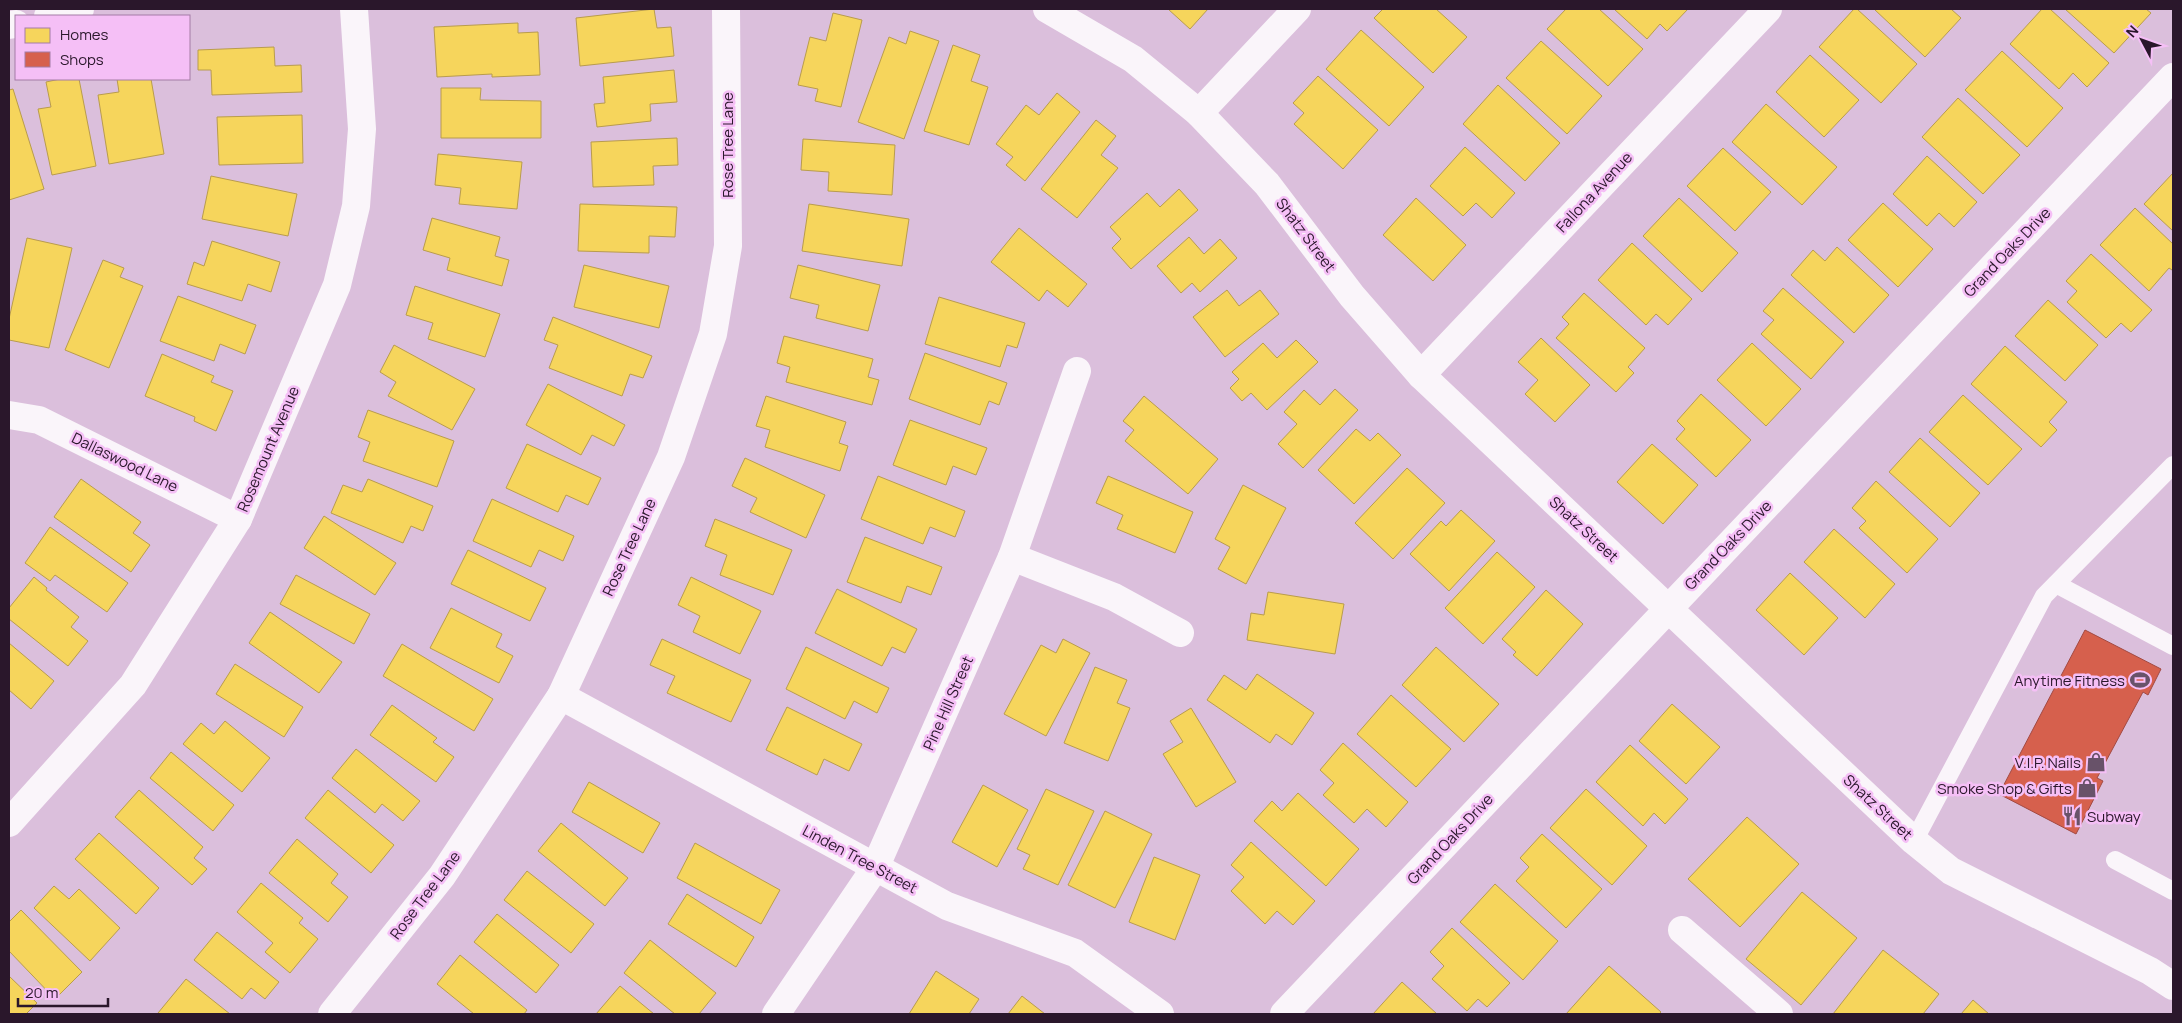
<svg xmlns="http://www.w3.org/2000/svg" width="2182" height="1023" viewBox="0 0 2182 1023" font-family="Manrope,sans-serif">
<style>
.homes{fill:#f6d55c;stroke:#b99c4d}
.shops{fill:#d6604d;stroke:#a24a43}
.lines{fill:none;stroke-linecap:round;stroke-linejoin:round}
.service{stroke:#faf5fa;stroke-width:18}
.minor{stroke:#faf5fa;stroke-width:28}
.labels{text-anchor:middle;dominant-baseline:central;stroke-width:5;stroke-linejoin:round;paint-order:stroke}
.street-label{font-size:15px;fill:#2a172b;stroke:#f5bff6}
.poi-label{font-size:15px;fill:#2a172b;stroke:#f5bff6;text-anchor:end}
</style>
<rect width="100%" height="100%" fill="#dbbfdc"/>
<g class="homes">
<path d="M654,9L657,28L671,27L674,56L580,66L576,18Z"/>
<path d="M1168,9H1208L1190,29Z"/>
<path d="M1383,9H1436L1467,37L1433,73L1374,18Z"/>
<path d="M1566,9H1599L1643,49L1608,86L1547,29Z"/>
<path d="M1614,9H1688L1667,31L1660,24L1647,39Z"/>
<path d="M1854,9H1857L1917,64L1881,103L1819,47Z"/>
<path d="M1874,9H1951L1961,18L1925,57Z"/>
<path d="M2042,9H2050L2109,63L2087,87L2073,73L2059,89L2010,44Z"/>
<path d="M2065,9H2146L2151,13L2114,53Z"/>
<path d="M833,13L862,20L841,107L815,101L818,89L798,85L810,37L826,41Z"/>
<path d="M518,23V33L538,32L540,75L492,77V74L437,77L434,27Z"/>
<path d="M1361,30L1424,87L1389,126L1326,69Z"/>
<path d="M910,31L939,41L904,139L858,122L889,37L906,44Z"/>
<path d="M1541,41L1602,96L1567,134L1506,78Z"/>
<path d="M953,45L980,55L971,81L988,87L969,145L924,131Z"/>
<path d="M274,47L275,66L301,65L302,92L212,95L211,70H198V50Z"/>
<path d="M2002,51L2063,108L2027,147L1965,90Z"/>
<path d="M1810,55L1859,100L1824,137L1776,92Z"/>
<path d="M674,70L677,102L650,104L651,121L597,127L594,104L605,103L603,77Z"/>
<path d="M1318,76L1378,130L1343,169L1294,124L1304,113L1293,103Z"/>
<path d="M60,79H79L96,166L52,175L38,109L51,107L46,82Z"/>
<path d="M117,79H151L164,154L109,164L98,95L119,92Z"/>
<path d="M1498,85L1560,143L1525,181L1463,124Z"/>
<path d="M441,88H481L480,100L541,101V138H441Z"/>
<path d="M13,89L44,189L9,200V90Z"/>
<path d="M1057,93L1080,112L1025,181L1006,165L1013,157L996,144L1026,105L1039,115Z"/>
<path d="M1958,98L2020,155L1983,194L1922,137Z"/>
<path d="M1766,104L1837,167L1802,205L1732,142Z"/>
<path d="M302,115L303,163L219,165L217,117Z"/>
<path d="M1096,120L1116,136L1101,155L1118,168L1077,218L1041,189Z"/>
<path d="M677,138L678,165L653,166L654,185L593,187L591,142Z"/>
<path d="M803,139L895,145L892,195L828,191L829,172L801,170Z"/>
<path d="M1465,147L1515,193L1492,218L1476,203L1463,216L1430,186Z"/>
<path d="M1723,148L1771,192L1735,231L1687,186Z"/>
<path d="M438,154L522,162L517,209L459,204L461,188L435,185Z"/>
<path d="M1927,156L1977,202L1954,227L1939,213L1927,226L1893,194Z"/>
<path d="M2173,173V231L2144,204Z"/>
<path d="M211,176L297,194L288,236L202,219Z"/>
<path d="M1179,189L1198,210L1131,269L1112,248L1121,239L1110,227L1147,193L1160,207Z"/>
<path d="M1416,198L1466,245L1433,281L1383,235Z"/>
<path d="M1679,198L1738,253L1702,292L1643,236Z"/>
<path d="M1883,203L1933,249L1898,287L1848,240Z"/>
<path d="M580,204L677,207L675,237L649,236V253L578,251Z"/>
<path d="M809,204L909,219L902,266L802,251Z"/>
<path d="M2135,208L2173,244V269L2172,270L2169,268L2149,291L2100,245Z"/>
<path d="M432,218L500,237L495,256L509,260L502,286L447,270L450,258L423,250Z"/>
<path d="M1019,228L1087,284L1068,307L1047,290L1039,301L991,262Z"/>
<path d="M1189,237L1204,254L1220,239L1237,258L1200,292L1192,283L1181,293L1157,266Z"/>
<path d="M27,238L72,248L49,348L9,340V319Z"/>
<path d="M212,241L280,262L271,292L248,284L242,301L187,284L194,262L204,266Z"/>
<path d="M1632,243L1692,299L1668,325L1656,314L1646,325L1598,280Z"/>
<path d="M1837,247L1889,295L1854,333L1791,275L1813,250L1825,261Z"/>
<path d="M2091,254L2152,310L2131,332L2121,323L2106,338L2067,302L2077,291L2066,281Z"/>
<path d="M103,260L124,268L120,277L143,286L109,368L65,350Z"/>
<path d="M584,265L669,286L659,328L574,307Z"/>
<path d="M798,265L880,285L868,331L816,318L819,305L790,298Z"/>
<path d="M415,286L500,314L485,357L428,339L433,323L406,315Z"/>
<path d="M1783,288L1844,342L1811,379L1761,334L1774,320L1763,311Z"/>
<path d="M1227,290L1239,306L1260,290L1279,314L1225,357L1193,317Z"/>
<path d="M1584,293L1645,348L1628,367L1634,373L1616,392L1556,338L1569,324L1562,317Z"/>
<path d="M178,296L256,325L245,354L220,344L214,361L160,341Z"/>
<path d="M939,297L1025,323L1017,348L1007,345L1000,367L925,344Z"/>
<path d="M2048,300L2098,345L2065,381L2015,336Z"/>
<path d="M553,317L652,356L643,378L630,374L622,396L549,368L558,345L544,340Z"/>
<path d="M784,336L873,359L868,377L879,380L872,405L786,382L790,367L777,363Z"/>
<path d="M1541,338L1590,385L1555,422L1525,394L1538,380L1518,362Z"/>
<path d="M1296,340L1318,362L1267,410L1251,393L1242,401L1230,388L1239,379L1232,372L1263,343L1277,358Z"/>
<path d="M1752,343L1801,389L1766,426L1717,380Z"/>
<path d="M394,345L475,389L452,430L388,396L396,382L380,372Z"/>
<path d="M2005,346L2067,402L2049,422L2057,430L2041,447L1971,384Z"/>
<path d="M925,353L1007,383L999,405L989,401L980,425L909,399Z"/>
<path d="M162,354L214,376L211,382L233,391L216,431L194,421L195,417L145,396Z"/>
<path d="M548,384L625,425L614,446L592,435L581,455L526,425Z"/>
<path d="M1335,389L1358,410L1303,468L1278,444L1297,424L1284,412L1304,390L1320,405Z"/>
<path d="M1701,394L1751,440L1716,477L1676,439L1685,429L1677,421Z"/>
<path d="M1963,395L2022,449L1988,485L1929,432Z"/>
<path d="M766,396L846,422L839,443L848,446L840,471L765,447L770,430L756,426Z"/>
<path d="M1144,396L1218,459L1188,494L1125,441L1134,430L1123,421Z"/>
<path d="M368,410L454,441L437,487L363,461L370,442L358,437Z"/>
<path d="M910,420L987,448L976,475L953,466L946,485L893,465Z"/>
<path d="M1356,429L1370,441L1378,433L1401,455L1354,504L1318,470Z"/>
<path d="M1920,438L1980,493L1950,527L1889,472Z"/>
<path d="M527,444L601,478L588,505L566,495L558,512L506,488Z"/>
<path d="M1652,444L1698,485L1663,524L1617,482Z"/>
<path d="M745,458L825,495L806,538L750,512L757,498L732,486Z"/>
<path d="M1407,468L1445,503L1393,559L1355,523Z"/>
<path d="M878,476L965,511L955,537L930,527L923,544L861,519Z"/>
<path d="M1108,476L1193,512L1175,553L1117,529L1123,515L1096,503Z"/>
<path d="M81,479L141,522L133,533L150,545L131,572L54,517Z"/>
<path d="M368,479L433,506L423,531L411,526L403,543L331,513L343,485L362,492Z"/>
<path d="M1876,481L1938,539L1907,573L1859,528L1866,521L1852,508Z"/>
<path d="M1243,485L1286,508L1246,584L1218,569L1230,547L1215,539Z"/>
<path d="M492,499L574,536L563,561L539,550L531,567L473,541Z"/>
<path d="M1461,510L1495,541L1449,591L1410,554L1441,521L1446,526Z"/>
<path d="M324,516L396,563L375,595L304,548Z"/>
<path d="M715,519L792,550L773,595L720,575L727,555L705,546Z"/>
<path d="M50,527L128,583L107,612L55,575L50,581L25,563Z"/>
<path d="M1834,529L1895,584L1865,618L1804,562Z"/>
<path d="M865,537L942,567L931,595L907,586L901,603L847,582Z"/>
<path d="M468,550L546,588L530,621L451,584Z"/>
<path d="M1497,552L1535,587L1483,644L1445,608Z"/>
<path d="M1790,573L1838,618L1804,655L1756,610Z"/>
<path d="M296,575L370,614L354,644L280,604Z"/>
<path d="M34,577L47,588L46,590L79,617L71,627L88,641L68,666L9,619V608Z"/>
<path d="M691,577L761,611L740,654L693,632L700,616L678,605Z"/>
<path d="M837,589L917,629L905,653L892,647L882,666L815,633Z"/>
<path d="M1546,590L1583,624L1537,676L1513,655L1516,652L1502,639Z"/>
<path d="M1268,592L1344,604L1335,654L1247,640L1251,613L1264,615Z"/>
<path d="M451,608L502,634L496,647L513,656L499,683L430,648Z"/>
<path d="M270,612L342,662L319,693L249,643Z"/>
<path d="M662,639L751,680L731,722L667,693L675,676L650,665Z"/>
<path d="M1063,639L1090,653L1046,736L1004,714L1041,645L1056,653Z"/>
<path d="M9,643L54,681L31,709L9,690Z"/>
<path d="M402,644L493,699L474,731L383,676Z"/>
<path d="M806,647L889,688L877,713L854,701L845,719L786,689Z"/>
<path d="M1436,647L1499,704L1464,742L1402,685Z"/>
<path d="M235,664L303,707L284,737L216,694Z"/>
<path d="M1095,667L1127,680L1117,703L1130,708L1108,761L1064,743Z"/>
<path d="M1257,674L1314,713L1292,745L1276,734L1270,743L1207,700L1224,675L1246,690Z"/>
<path d="M1391,695L1451,749L1416,787L1357,734Z"/>
<path d="M1672,704L1720,747L1686,784L1639,741Z"/>
<path d="M392,705L437,738L433,742L454,757L436,782L370,735Z"/>
<path d="M787,707L862,744L849,771L824,759L817,775L766,750Z"/>
<path d="M1191,708L1236,782L1196,807L1163,754L1183,742L1170,721Z"/>
<path d="M225,721L270,758L242,792L183,744L201,723L214,734Z"/>
<path d="M1343,743L1408,802L1386,827L1367,809L1354,823L1323,795L1334,783L1320,770Z"/>
<path d="M1630,745L1688,799L1665,824L1654,813L1643,826L1596,782Z"/>
<path d="M356,749L420,801L403,821L382,804L375,813L332,778Z"/>
<path d="M171,752L234,805L213,831L150,778Z"/>
<path d="M589,782L660,823L643,853L572,812Z"/>
<path d="M983,785L1028,810L997,867L952,842Z"/>
<path d="M1046,789L1094,811L1058,885L1023,869L1030,855L1017,849Z"/>
<path d="M1586,789L1647,846L1612,885L1550,828Z"/>
<path d="M139,790L203,847L194,858L207,869L192,885L115,817Z"/>
<path d="M328,790L394,845L371,873L305,818Z"/>
<path d="M1298,793L1359,849L1326,886L1254,821L1272,801L1282,811Z"/>
<path d="M1105,811L1152,834L1115,908L1068,885Z"/>
<path d="M1747,817L1799,864L1740,927L1688,879Z"/>
<path d="M561,823L628,878L605,906L538,851Z"/>
<path d="M99,833L159,888L136,914L75,859Z"/>
<path d="M1542,834L1602,889L1566,928L1516,881L1529,867L1520,858Z"/>
<path d="M297,839L338,874L331,883L348,897L328,922L269,873Z"/>
<path d="M1251,842L1315,901L1293,925L1277,911L1265,924L1231,891L1244,877L1231,865Z"/>
<path d="M695,843L780,890L761,924L677,878Z"/>
<path d="M1154,857L1200,875L1175,940L1129,922Z"/>
<path d="M527,871L594,924L571,953L504,900Z"/>
<path d="M261,883L303,918L299,923L318,939L290,973L265,952L273,943L237,912Z"/>
<path d="M1495,884L1558,941L1523,980L1460,922Z"/>
<path d="M54,886L69,899L79,889L120,928L90,961L34,908Z"/>
<path d="M1802,892L1857,938L1801,1005L1746,959Z"/>
<path d="M687,894L754,937L736,967L668,924Z"/>
<path d="M21,910L82,972L55,999L9,951V922Z"/>
<path d="M497,914L559,965L536,993L474,942Z"/>
<path d="M1452,928L1510,983L1487,1007L1478,999L1467,1011L1432,979L1444,966L1430,952Z"/>
<path d="M217,932L279,982L265,999L251,988L242,999L194,960Z"/>
<path d="M650,940L716,993L699,1014H675L624,973Z"/>
<path d="M1883,950L1939,994L1923,1014H1833Z"/>
<path d="M460,955L527,1010L524,1014H474L437,984Z"/>
<path d="M1609,966L1661,1012L1659,1014H1566Z"/>
<path d="M936,971L979,999L969,1014H909Z"/>
<path d="M9,976L37,1003L26,1014H9Z"/>
<path d="M186,979L230,1014H160L158,1013Z"/>
<path d="M1402,982L1437,1014H1373Z"/>
<path d="M620,986L654,1014H596Z"/>
<path d="M1022,996L1045,1014H1008Z"/>
<path d="M1973,1000L1989,1014H1961Z"/>
</g>
<path class="shops" d="M2085,630L2161,669L2148,695L2143,692L2097,778L2103,781L2076,834L1999,794Z"/>
<g class="lines">
<g class="service">
<path d="M2056,584L2173,646"/>
<path d="M1914,841L2044,596L2173,465"/>
<path d="M2115,860L2173,891"/>
</g>
<g class="minor">
<path d="M1047,9L1133,59L1199,113L1267,184L1352,296L1421,375L1914,841L1951,871L2150,971L2173,986"/>
<path d="M48,16L80,9"/>
<path d="M9,25L16,24"/>
<path d="M1199,113L1297,9"/>
<path d="M1421,375L1768,9"/>
<path d="M9,415L39,420L238,519"/>
<path d="M1012,557L1114,597L1180,633"/>
<path d="M561,696L947,906L1075,953L1160,1014"/>
<path d="M9,823L133,685L238,519L337,285L356,206L362,129L354,9"/>
<path d="M1682,930L1779,1014"/>
<path d="M332,1014L442,876L561,696L671,457L713,334L728,246L726,9"/>
<path d="M776,1014L875,868L1012,557L1077,371"/>
<path d="M1284,1014L2173,77"/>
</g>
</g>
<defs>
<symbol id="stadium-bare" viewBox="-9 -9 18 18"><path d="M0-5a6.5 5 0 1 0 0 10a6.5 5 0 1 0 0-10ZM-3.5-1.8h7v3.6h-7Z" fill="#685269" stroke="#f5bff6" stroke-width="2.5" paint-order="stroke"/></symbol>
<symbol id="shop-bare" viewBox="-9 -9 18 18"><path d="M-5-2.5h2.3a2.7 3.5 0 0 1 5.4 0H5L5.5 6h-11ZM-1.5-2.5h3a1.5 2.3 0 0 0-3 0Z" fill="#685269" stroke="#f5bff6" stroke-width="2.5" paint-order="stroke"/></symbol>
<symbol id="restaurant-bare" viewBox="-9 -9 18 18"><path d="M-5-6h1v4h1v-4h1v4h1v-4h1v5L-1.5 .5V6h-2V.5L-5-1ZM5-6V6H3V1.5H1.5Q1.5-4 5-6Z" fill="#685269" stroke="#f5bff6" stroke-width="2.5" paint-order="stroke"/></symbol>
</defs>
<g fill-rule="evenodd">
<use href="#stadium-bare" x="2126" y="666" width="28" height="28"/>
<use href="#shop-bare" x="2082" y="748" width="28" height="28"/>
<use href="#shop-bare" x="2073" y="774" width="28" height="28"/>
<use href="#restaurant-bare" x="2058" y="802" width="28" height="28"/>
</g>
<g class="labels">
<g class="street-label">
<text transform="translate(727 145) rotate(-90)">Rose Tree Lane</text>
<text transform="translate(1594 192) rotate(-47)">Fallona Avenue</text>
<text transform="translate(1306 235) rotate(53)">Shatz Street</text>
<text transform="translate(2007 252) rotate(-46)">Grand Oaks Drive</text>
<text transform="translate(268 449) rotate(-67)">Rosemount Avenue</text>
<text transform="translate(125 462) rotate(26)">Dallaswood Lane</text>
<text transform="translate(1584 529) rotate(43)">Shatz Street</text>
<text transform="translate(1728 545) rotate(-46)">Grand Oaks Drive</text>
<text transform="translate(629 547) rotate(-65)">Rose Tree Lane</text>
<text transform="translate(948 703) rotate(-66)">Pine Hill Street</text>
<text transform="translate(1878 807) rotate(43)">Shatz Street</text>
<text transform="translate(1450 839) rotate(-47)">Grand Oaks Drive</text>
<text transform="translate(860 859) rotate(28)">Linden Tree Street</text>
<text transform="translate(425 895) rotate(-53)">Rose Tree Lane</text>
</g>
<g class="poi-label">
<text x="2125" y="680">Anytime Fitness</text>
<text x="2081" y="762">V.I.P. Nails</text>
<text x="2072" y="788">Smoke Shop &amp; Gifts</text>
<text x="2087" y="816" text-anchor="start">Subway</text>
</g>
</g>
<rect width="2182" height="1023" fill="none" stroke="#2a172b" stroke-width="20"/>
<rect x="15" y="15" width="175" height="65" fill="#f5bff6" stroke="#a47ca5"/>
<rect x="25" y="28" width="25" height="15" fill="#f6d55c" stroke="#a47ca5"/>
<text x="60" y="40" font-size="15" fill="#2a172b">Homes</text>
<rect x="25" y="52" width="25" height="15" fill="#d6604d" stroke="#a47ca5"/>
<text x="60" y="65" font-size="15" fill="#2a172b">Shops</text>
<g transform="translate(2142 40) rotate(311)" stroke="#f5bff6" stroke-width="4" paint-order="stroke">
<path d="M0-4L9 19L0 12L-9 19Z" fill="#2a172b"/>
<text y="-8" font-size="14" font-weight="bold" text-anchor="middle" fill="#2a172b">N</text>
</g>
<path d="M18 998v8h90v-8" fill="none" stroke="#2a172b" stroke-width="2.5"/>
<text x="25" y="998" font-size="15" fill="#2a172b" stroke="#f5bff6" stroke-width="4" paint-order="stroke">20 m</text>
</svg>
